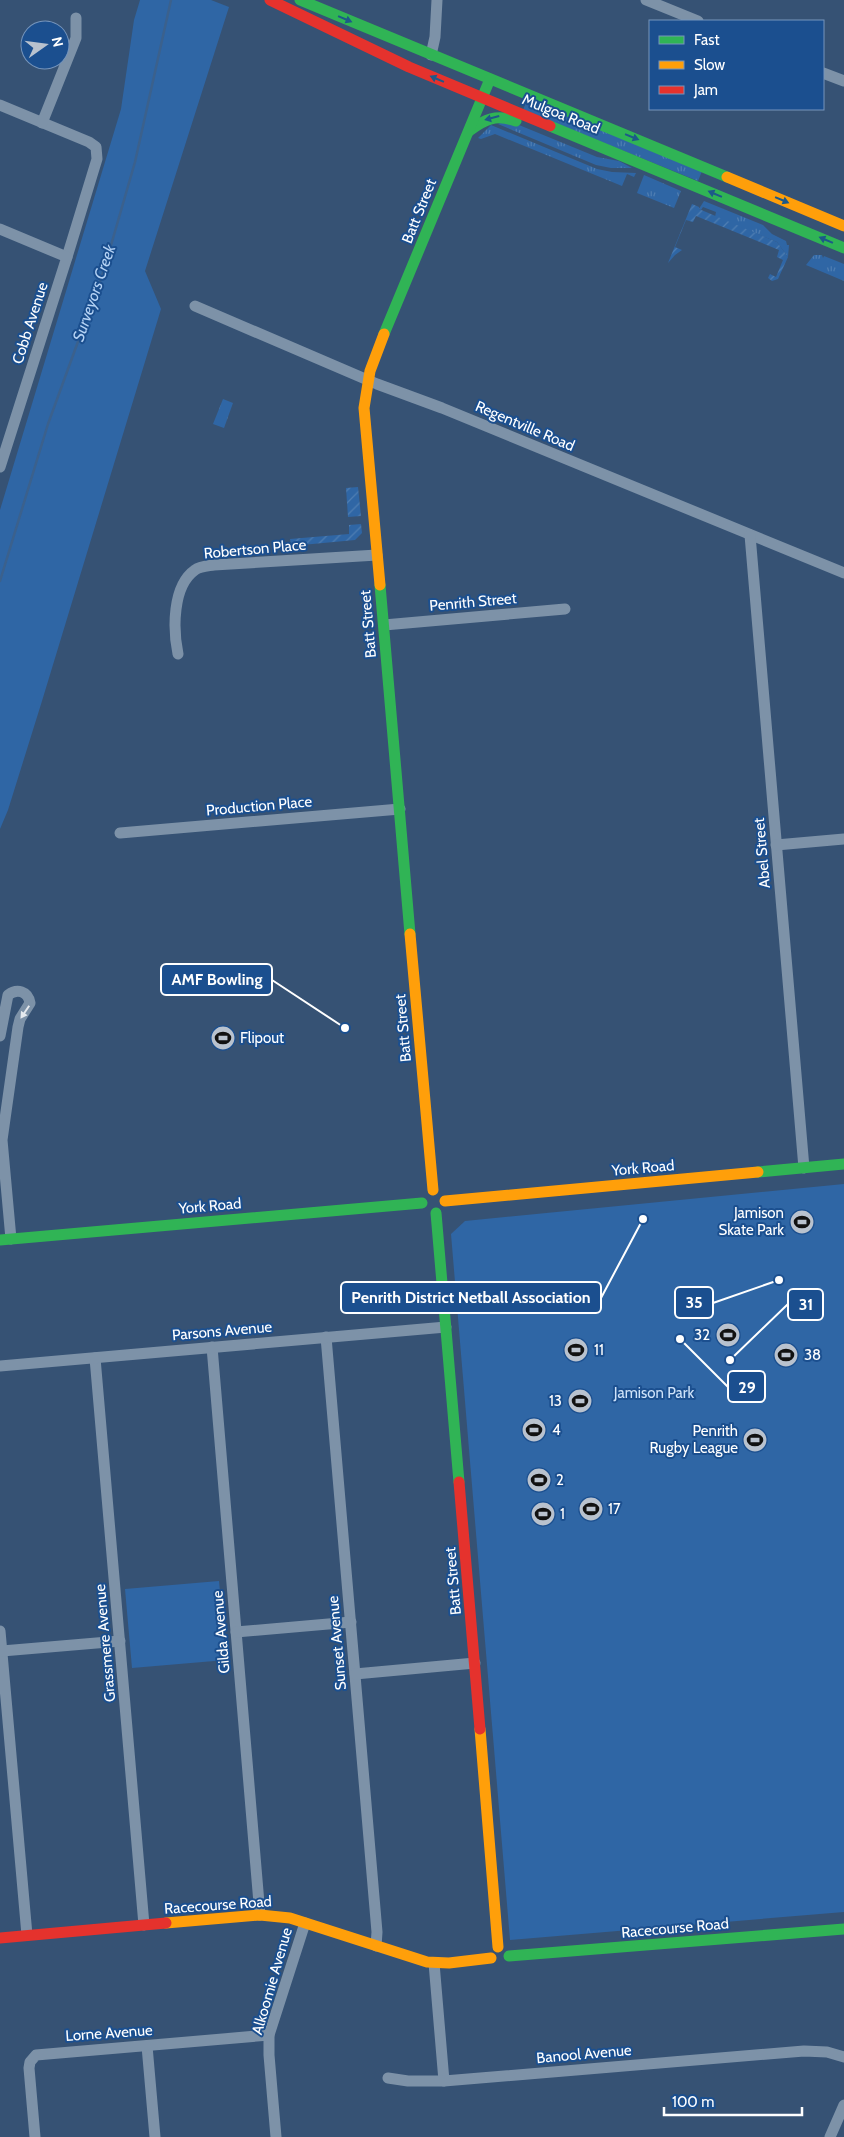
<svg xmlns="http://www.w3.org/2000/svg" width="844" height="2137" viewBox="0 0 844 2137" font-family="Cabin,sans-serif">
<style>
.grass{fill:url(#grass-tufts)}
.park{fill:#2f66a5}
.garden{fill:url(#garden-furrows)}
.lines{fill:none;stroke-linecap:round;stroke-linejoin:round}
.stream{stroke:#3b618d;stroke-width:2.5}
.street{stroke:#7d92a8;stroke-width:11}
.fast{stroke:#30b455;stroke-width:11}
.slow{stroke:#ff9f0a;stroke-width:11}
.jam{stroke:#e5322d;stroke-width:11}
.oneway{fill:#1d5989}
.oneway2{fill:#e5e9ee}
.labels{text-anchor:middle;dominant-baseline:central;stroke-width:4;stroke-linejoin:round;paint-order:stroke}
.street-label{font-size:15px;fill:#fff;stroke:#1b4f8f}
.poi-label{font-size:15px;fill:#fff;stroke:#1b4f8f;text-anchor:start}
.park-label{font-size:15px;fill:#cfe3fa;stroke:#1b4f8f}
.water-label{font-size:16px;font-style:italic;fill:#b5d3f5;stroke:#1b4f8f}
.leader{fill:none;stroke:#fff;stroke-width:2}
.callout-dot{fill:#fff;stroke:#1b4f8f;stroke-width:2}
.callout{fill:#1b4f8f;stroke:#fff;stroke-width:2}
.callout-label{font-size:16px;text-anchor:middle;font-weight:bold;fill:#fff}
</style>
<defs>
<pattern id="grass-tufts" width="24" height="20" patternUnits="userSpaceOnUse" patternTransform="scale(1.25)"><rect width="24" height="20" fill="#2f66a5"/><path d="M3 7l-1-3M5 7V3M7 7l1-3M15 17l-1-3M17 17v-4M19 17l1-3" fill="none" stroke="#4e7db2"/></pattern>
<pattern id="garden-furrows" width="10" height="10" patternUnits="userSpaceOnUse" patternTransform="scale(1.25)"><rect width="10" height="10" fill="#2f66a5"/><path d="M-1 1l2-2M0 10L10 0M9 11l2-2" fill="none" stroke="#4e7db2"/></pattern>
</defs>
<rect width="100%" height="100%" fill="#365274"/>
<g class="grass">
<path d="M527,100L702,171L698,181L523,110Z"/>
<path d="M507,120L597,157L619,161L632,168H611L596,165L498,124Z"/>
<path d="M491,125L597,169L612,172L636,173L634,177L627,174L622,186L495,134L481,139L478,138Z"/>
<path d="M644,175L681,191L674,208L637,193Z"/>
<path d="M704,201L763,225L772,234L786,241L787,245H789L788,257L777,242L715,217L716,212L703,207L701,210L699,209Z"/>
<path d="M814,255H822L823,258L824,256L844,264V281L806,265Z"/>
<path d="M223,399L233,403L224,428L213,424Z"/>
</g>
<g class="park">
<path d="M140,0H211L229,7L145,271L161,309L42,701L8,810L0,829V510L121,109L134,20Z"/>
<path d="M844,1184V1912L510,1940L451,1234L465,1221Z"/>
<path d="M219,1581L226,1660L132,1668L125,1589Z"/>
</g>
<g class="garden">
<path d="M692,204L699,207V209L777,242L788,257L778,279L772,281L768,278L770,274L776,277L783,260L777,257L779,250L696,216L693,222L686,220L675,247L682,250L675,255L668,263Z"/>
<path d="M358,487L361,516L348,517L346,488Z"/>
<path d="M361,524L362,533L355,540L291,546L290,539L349,534V525Z"/>
</g>
<g class="lines">
<path class="stream" d="M0,581L48,424L103,273L135,162L171,0"/>
<g class="street">
<path d="M646,0L698,21"/>
<path d="M431,55L435,37L437,0"/>
<path d="M823,73L844,81"/>
<path d="M0,105L89,142L96,147L97,159L67,257"/>
<path d="M42,123L76,38V18"/>
<path d="M0,229L67,257L0,467"/>
<path d="M195,306L377,384L442,408L844,573"/>
<path d="M750,535L804,1168"/>
<path d="M384,625L565,609"/>
<path d="M178,654C173,630 172,586 195,570C200,566 208,566 214,565L377,555"/>
<path d="M120,833L400,809"/>
<path d="M776,845L844,839"/>
<path d="M0,1036L8,995C17,988 28,991 30,1003L20,1019L18,1027L2,1140L11,1239"/>
<path d="M326,1337L377,1932L376,1946"/>
<path d="M212,1347L260,1915"/>
<path d="M95,1358L144,1925"/>
<path d="M0,1366L446,1327"/>
<path d="M0,1631L27,1935"/>
<path d="M236,1632L351,1622"/>
<path d="M2,1651L120,1641"/>
<path d="M355,1674L475,1663"/>
<path d="M434,1963L444,2081"/>
<path d="M147,2046L155,2137"/>
<path d="M388,2078L408,2081H444L804,2051L827,2052L844,2057"/>
<path d="M35,2137L29,2068L30,2062L36,2055L269,2035"/>
<path d="M276,2137L269,2055V2035L305,1923"/>
<path d="M830,2137L844,2105"/>
</g>
<g class="fast">
<path d="M300,0L727,177"/>
<path d="M550,126L844,248"/>
<path d="M469,131C485,119 496,114 516,121"/>
<path d="M384,334L490,79"/>
<path d="M380,585L410,934"/>
<path d="M758,1172L844,1164"/>
<path d="M436,1213L459,1482"/>
<path d="M0,1240L422,1203"/>
<path d="M509,1956L844,1929"/>
</g>
<g class="slow">
<path d="M727,177L844,226"/>
<path d="M380,585L364,408L370,371L384,334"/>
<path d="M410,934L433,1190"/>
<path d="M445,1201L758,1172"/>
<path d="M480,1729L498,1947"/>
<path d="M166,1923L260,1915L290,1918L427,1962L449,1963L491,1958"/>
</g>
<g class="jam">
<path d="M270,0L409,67L550,126"/>
<path d="M459,1482L480,1729"/>
<path d="M0,1938L166,1923"/>
</g>
</g>
<defs><path id="oneway-solid" d="M-6-.8H1V-3.2L6.5 0L1 3.2V.8H-6Z" transform="scale(1.25)"/></defs>
<g class="oneway">
<use href="#oneway-solid" transform="translate(345 19) rotate(23)"/>
<use href="#oneway-solid" transform="translate(437 79) rotate(-157)"/>
<use href="#oneway-solid" transform="translate(492 118) rotate(165)"/>
<use href="#oneway-solid" transform="translate(632 137) rotate(22)"/>
<use href="#oneway-solid" transform="translate(715 194) rotate(-157)"/>
<use href="#oneway-solid" transform="translate(782 200) rotate(23)"/>
<use href="#oneway-solid" transform="translate(826 240) rotate(-157)"/>
</g>
<use class="oneway2" href="#oneway-solid" transform="translate(25 1012) rotate(124)"/>
<defs>
<symbol id="stadium-disc" viewBox="-11 -11 22 22"><circle r="9.5" fill="#b9c2ce" stroke="#1b4f8f"/><path d="M0-5a6.5 5 0 1 0 0 10a6.5 5 0 1 0 0-10ZM-3.5-1.8h7v3.6h-7Z" fill="#111"/></symbol>
</defs>
<g fill-rule="evenodd">
<use href="#stadium-disc" x="209" y="1024" width="28" height="28"/>
<use href="#stadium-disc" x="788" y="1208" width="28" height="28"/>
<use href="#stadium-disc" x="714" y="1321" width="28" height="28"/>
<use href="#stadium-disc" x="562" y="1336" width="28" height="28"/>
<use href="#stadium-disc" x="772" y="1341" width="28" height="28"/>
<use href="#stadium-disc" x="566" y="1387" width="28" height="28"/>
<use href="#stadium-disc" x="520" y="1416" width="28" height="28"/>
<use href="#stadium-disc" x="741" y="1426" width="28" height="28"/>
<use href="#stadium-disc" x="525" y="1466" width="28" height="28"/>
<use href="#stadium-disc" x="577" y="1495" width="28" height="28"/>
<use href="#stadium-disc" x="529" y="1500" width="28" height="28"/>
</g>
<g class="labels">
<g class="street-label">
<text transform="translate(561 114) rotate(22)">Mulgoa Road</text>
<text transform="translate(419 211) rotate(-68)">Batt Street</text>
<text transform="translate(30 323) rotate(-72)">Cobb Avenue</text>
<text transform="translate(525 426) rotate(23)">Regentville Road</text>
<text transform="translate(255 549) rotate(-5)">Robertson Place</text>
<text transform="translate(473 602) rotate(-5)">Penrith Street</text>
<text transform="translate(368 624) rotate(-95)">Batt Street</text>
<text transform="translate(259 806) rotate(-5)">Production Place</text>
<text transform="translate(762 853) rotate(-95)">Abel Street</text>
<text transform="translate(403 1028) rotate(-95)">Batt Street</text>
<text transform="translate(643 1168) rotate(-5)">York Road</text>
<text transform="translate(210 1206) rotate(-5)">York Road</text>
<text transform="translate(222 1331) rotate(-5)">Parsons Avenue</text>
<text transform="translate(453 1581) rotate(-95)">Batt Street</text>
<text transform="translate(221 1632) rotate(-95)">Gilda Avenue</text>
<text transform="translate(105 1643) rotate(-95)">Grassmere Avenue</text>
<text transform="translate(337 1643) rotate(-95)">Sunset Avenue</text>
<text transform="translate(218 1905) rotate(-4)">Racecourse Road</text>
<text transform="translate(675 1928) rotate(-5)">Racecourse Road</text>
<text transform="translate(272 1981) rotate(-74)">Alkoomie Avenue</text>
<text transform="translate(109 2033) rotate(-4)">Lorne Avenue</text>
<text transform="translate(584 2054) rotate(-5)">Banool Avenue</text>
</g>
<g class="poi-label">
<text x="240" y="1038">Flipout</text>
<text x="784" y="1213" text-anchor="end">Jamison<tspan x="784" dy="17">Skate Park</tspan></text>
<text x="710" y="1335" text-anchor="end">32</text>
<text x="594" y="1350">11</text>
<text x="804" y="1355">38</text>
<text x="562" y="1401" text-anchor="end">13</text>
<text x="552" y="1430">4</text>
<text x="738" y="1431" text-anchor="end">Penrith<tspan x="738" dy="17">Rugby League</tspan></text>
<text x="556" y="1480">2</text>
<text x="608" y="1509">17</text>
<text x="560" y="1514">1</text>
</g>
<g class="park-label">
<text x="654" y="1393">Jamison Park</text>
</g>
<g class="water-label">
<text transform="translate(94 293) rotate(-71)">Surveyors Creek</text>
</g>
</g>
<path class="leader" d="M345 1028L272 980M643 1219L601 1298M779 1280L713 1303M730 1360L788 1304M680 1339L728 1387"/>
<g class="callout-dot">
<circle cx="345" cy="1028" r="5"/>
<circle cx="643" cy="1219" r="5"/>
<circle cx="779" cy="1280" r="5"/>
<circle cx="730" cy="1360" r="5"/>
<circle cx="680" cy="1339" r="5"/>
</g>
<g class="callout">
<rect x="161" y="964" width="111" height="31" rx="5"/>
<rect x="341" y="1282" width="260" height="31" rx="5"/>
<rect x="675" y="1287" width="38" height="31" rx="5"/>
<rect x="788" y="1289" width="35" height="31" rx="5"/>
<rect x="728" y="1371" width="37" height="31" rx="5"/>
</g>
<g class="callout-label">
<text x="217" y="985">AMF Bowling</text>
<text x="471" y="1303">Penrith District Netball Association</text>
<text x="694" y="1308">35</text>
<text x="806" y="1310">31</text>
<text x="747" y="1393">29</text>
</g>
<rect x="649" y="20" width="175" height="90" fill="#1b4f8f" stroke="#7695bc"/>
<rect x="659" y="36" width="25" height="8" fill="#30b455" stroke="#7695bc"/>
<text x="694" y="45" font-size="15" fill="#ffffff">Fast</text>
<rect x="659" y="61" width="25" height="8" fill="#ff9f0a" stroke="#7695bc"/>
<text x="694" y="70" font-size="15" fill="#ffffff">Slow</text>
<rect x="659" y="86" width="25" height="8" fill="#e5322d" stroke="#7695bc"/>
<text x="694" y="95" font-size="15" fill="#ffffff">Jam</text>
<g transform="translate(45 45) rotate(76)"><circle r="24" fill="#1b4f8f" stroke="#7695bc"/>
<path d="M0-4L9 19L0 12L-9 19Z" fill="#b9c2ce"/>
<text y="-8" font-size="14" font-weight="bold" text-anchor="middle" fill="#ffffff">N</text>
</g>
<path d="M664 2107v8h138v-8" fill="none" stroke="#ffffff" stroke-width="2.5"/>
<text x="672" y="2107" font-size="15" fill="#ffffff" stroke="#1b4f8f" stroke-width="4" paint-order="stroke">100 m</text>
</svg>
